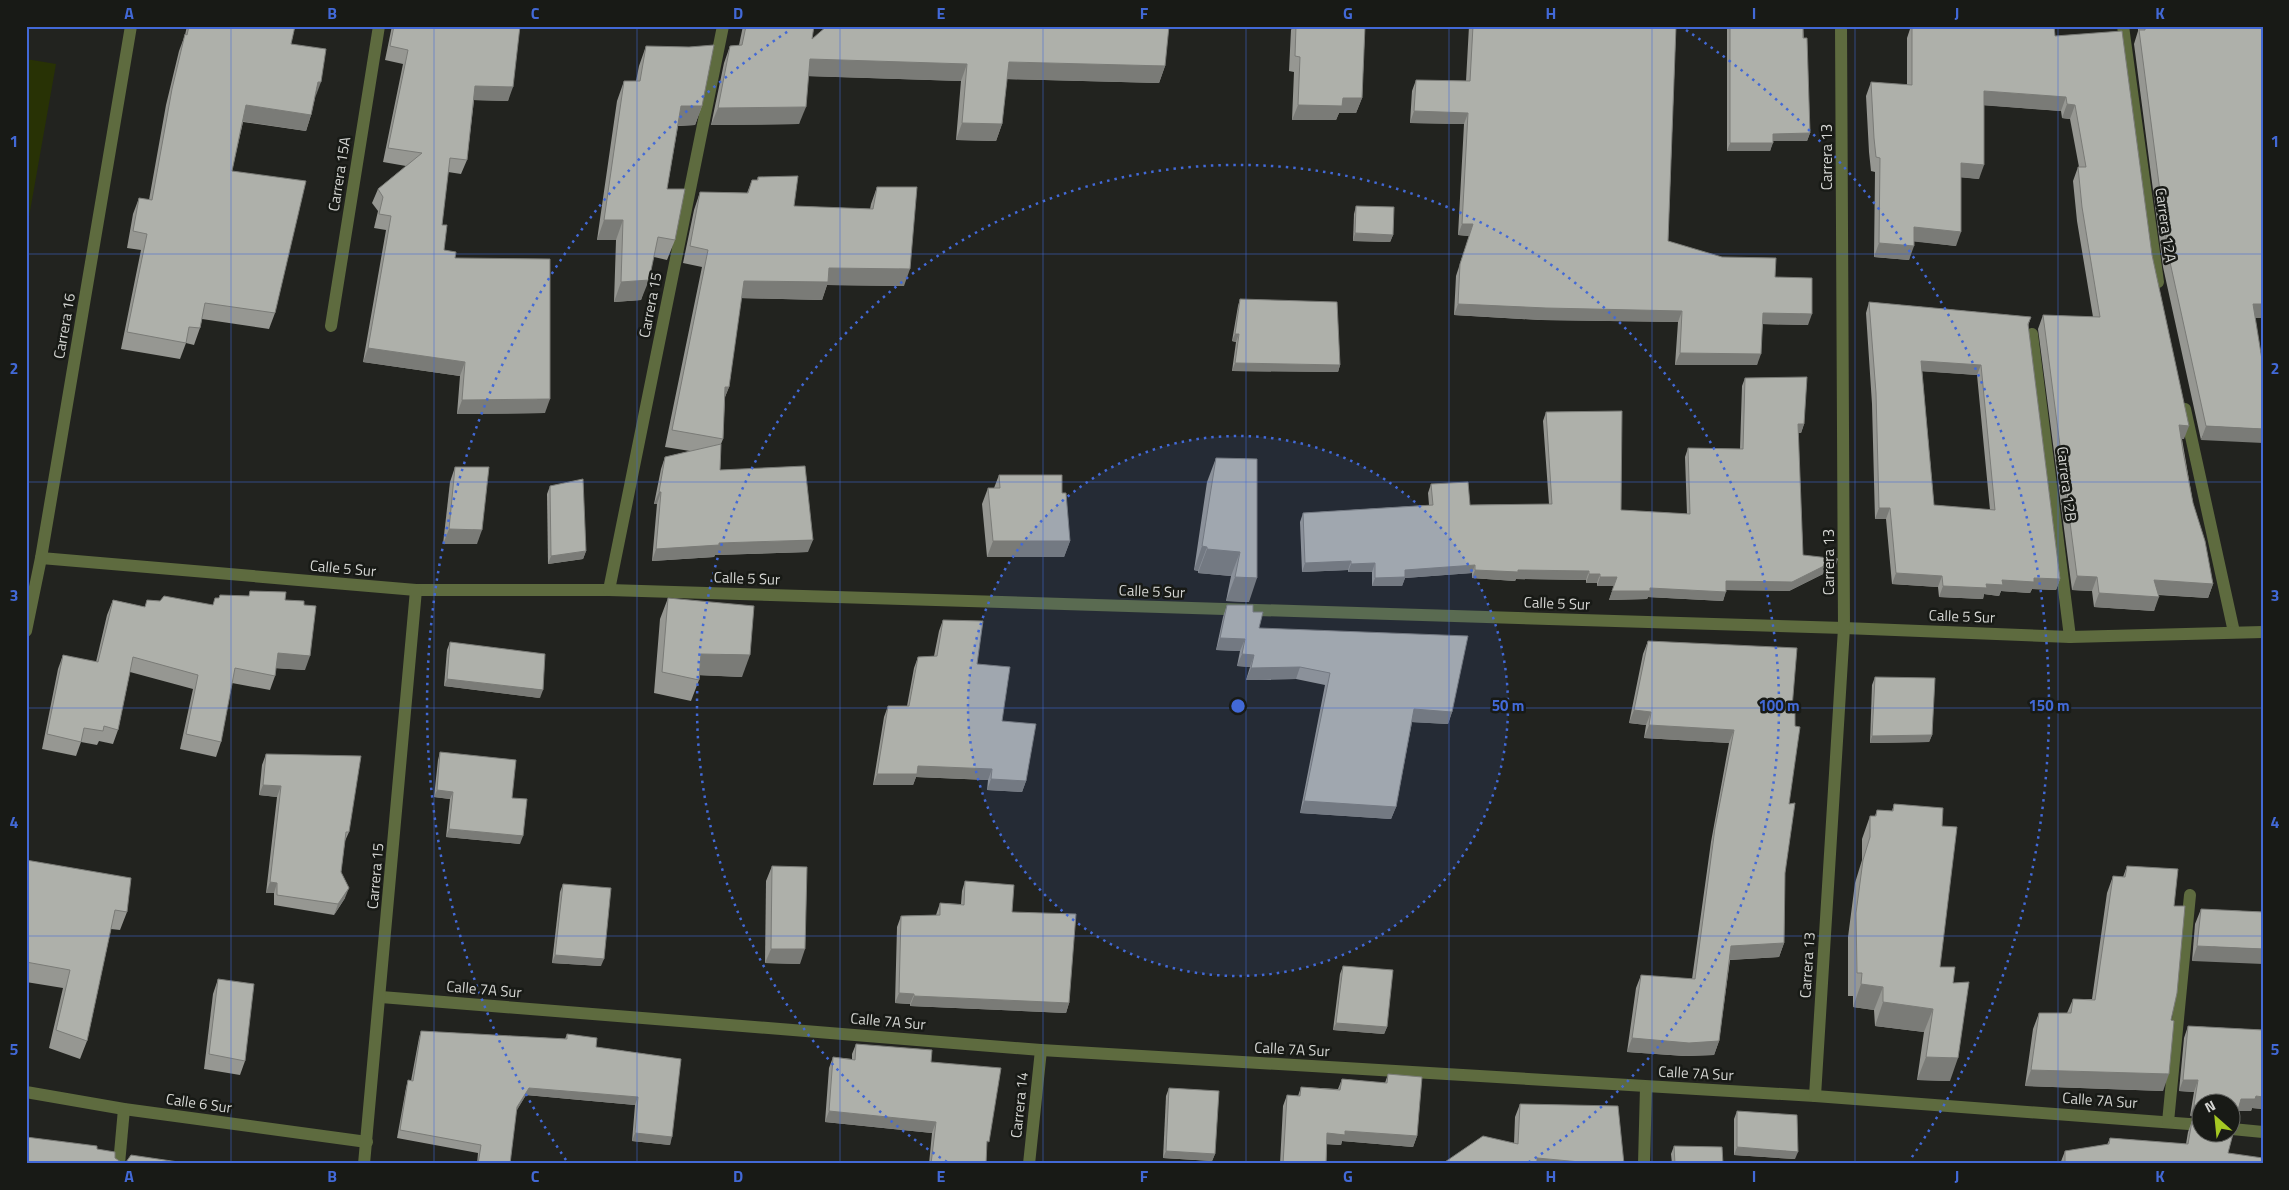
<svg xmlns="http://www.w3.org/2000/svg" width="2289" height="1190" viewBox="0 0 2289 1190" font-family="'Titillium Web',sans-serif">
<style>
.green{fill:#283205}
.lines{fill:none;stroke-linecap:round;stroke-linejoin:round}
.minor{stroke:#5e6b3f;stroke-width:12}
.wall{fill:#969792;fill-rule:evenodd}
.shaded-wall{fill:#7a7b77}
.building{fill:#aeb0aa;stroke:#7a7b77;fill-rule:evenodd}
.grid{fill:none;stroke:#4269d7;stroke-width:1;stroke-opacity:0.55}
.ring{fill:none;stroke:#4269d7;stroke-width:2.5;stroke-dasharray:2.5 5}
.labels{text-anchor:middle;dominant-baseline:central;stroke-width:5;stroke-linejoin:round;paint-order:stroke}
.street-label{font-size:15px;fill:#d5d6d3;stroke:#181a16}
.centre{fill:#4269d7;stroke:#181a16;stroke-width:2.5}
.ring-label{font-size:15px;text-anchor:middle;font-weight:bold;fill:#4269d7;stroke:#181a16;stroke-width:5;stroke-linejoin:round;paint-order:stroke}
.neatline{fill:none;stroke:#4269d7;stroke-width:2}
.grid-label{font-size:16px;text-anchor:middle;font-weight:bold;fill:#4269d7}
</style>
<rect width="100%" height="100%" fill="#22231f"/>
<path class="green" d="M26,59L56,64L26,234Z"/>
<g class="lines">
<g class="minor">
<path d="M2123,26L2158,282"/>
<path d="M331,326L379,26"/>
<path d="M2032,334L2070,637"/>
<path d="M2185,409L2234,632"/>
<path d="M41,558L416,590H609L1844,628L2070,637L2263,632"/>
<path d="M609,590L723,26"/>
<path d="M26,631L41,558L131,26"/>
<path d="M381,997L1041,1050L1815,1096L2202,1125"/>
<path d="M26,1092L124,1109L367,1142"/>
<path d="M1815,1096L1844,628L1841,26"/>
<path d="M2168,1122L2190,895"/>
<path d="M2232,1129L2263,1132"/>
<path d="M119,1164L124,1109"/>
<path d="M364,1164L416,590"/>
<path d="M1029,1164L1041,1050"/>
<path d="M1644,1164L1646,1087"/>
</g>
</g>
<g class="wall">
<path d="M187,26H295L291,44L315,98L311,115L306,131L243,122L232,171L275,313L269,329L202,319L200,328L194,345L186,343L180,359L121,349L141,250L127,248L133,214L139,198L149,200L166,105L179,51L185,35Z"/>
<path d="M392,26H520L508,101L474,100L467,160L461,174L448,172L442,225L444,250L455,258L545,413L457,414L460,376L363,362L386,230L374,228L378,211L372,203L378,189L406,166L383,162L403,64L385,60Z"/>
<path d="M743,26H814L812,39L1165,66L1159,83L1007,79L1002,124L996,141L956,140L961,81L808,76L799,124L711,125L724,63L730,46L739,45Z"/>
<path d="M1293,26H1365L1362,98L1356,113H1339L1336,120H1292L1294,72L1289,71L1291,30Z"/>
<path d="M1469,26H1676L1668,241L1775,277L1808,325L1763,324L1757,365H1675L1678,322L1541,320L1454,315L1456,276L1469,236L1458,235L1464,124L1410,123L1412,91L1416,80L1466,81Z"/>
<path d="M1727,26H1803L1810,133L1807,141H1773L1770,151H1727Z"/>
<path d="M1911,26H2054L2055,36L2152,255L2184,439H2182L2193,503L2213,584L2208,598L2158,595L2154,611L2094,607L2092,591L2072,590L2038,329L2043,315L2093,317L2077,221L2073,181L2078,167H2079L2070,119L2062,118L2061,111L1984,105L1979,179L1961,177L1956,246L1914,241L1909,260L1874,257L1875,172L1871,171L1869,152L1866,96L1871,82L1907,85V38Z"/>
<path d="M2138,26H2263V318H2255L2201,440L2163,267L2134,44L2138,31Z"/>
<path d="M646,46L702,106L695,125L678,126L667,189L675,240L667,260L654,257L641,300L614,302L616,240H597L617,101L624,81H636L639,66Z"/>
<path d="M758,177L794,206L870,209L871,204L877,187L904,286L827,285L822,300L741,298L729,387L725,397L723,439L721,444L720,470L808,552L715,555L714,557L652,561L657,504H654L661,469L665,457L690,451L665,447L702,267L683,263L694,210L700,192L747,193L752,180H757Z"/>
<path d="M1356,206L1393,235L1390,242L1353,241L1354,214Z"/>
<path d="M1240,299L1340,365L1338,372L1232,371L1236,342L1232,341L1238,306Z"/>
<path d="M1869,302L2031,317L2028,326L2060,579L2056,590L2032,589L2030,593L2001,591L1999,596L1984,594L1983,599L1939,597L1938,587L1892,584L1886,519H1875L1872,404L1866,313ZM1922,371L1977,375L1990,510L1934,505Z"/>
<path d="M1745,378L1804,424L1801,433H1798L1803,555L1835,568L1789,591L1726,590L1723,601L1648,597L1647,599L1609,600L1614,586H1597V583H1586V580L1516,579L1515,581L1472,578V573L1405,578L1402,586H1372V572H1348V570L1302,572L1300,522L1303,513L1429,505L1428,493L1431,484L1470,505L1549,504L1543,421L1546,412L1621,510L1687,514L1685,457L1688,448L1740,449L1742,386Z"/>
<path d="M1216,458L1257,459L1249,602L1226,601L1231,576L1198,573V571L1194,570L1207,482Z"/>
<path d="M455,467L477,544H443L450,482Z"/>
<path d="M999,475L1062,493L1070,541L1064,557H987L982,504L988,488H994Z"/>
<path d="M550,486L586,551L583,559L548,564L547,494Z"/>
<path d="M250,591L285,600L305,670L276,668L275,676L270,690L232,683L221,742L216,757L180,749L193,689L130,672L118,730L113,744L99,741L97,745L81,742L76,756L42,749L58,669L63,655L96,662L107,615L113,600L145,607L147,600L213,605L219,598L220,595L249,596Z"/>
<path d="M668,598L742,677L700,675L699,680L691,701L654,693L660,619Z"/>
<path d="M1227,605L1253,612L1259,628L1452,712L1448,724L1412,722L1396,807L1391,819L1300,813L1325,685L1296,679L1246,680L1250,667L1237,666L1240,651L1216,650L1223,617Z"/>
<path d="M943,620L977,664L1002,721L1026,781L1022,792L987,790L988,780L916,777L913,785H873L884,717L888,706H907L914,668L918,657L934,656L939,631Z"/>
<path d="M1648,641L1792,708L1789,804L1785,873L1784,943L1779,957L1730,960L1719,1041L1714,1055L1685,1056L1627,1052L1636,988L1641,975L1692,979L1711,842L1729,743L1644,738L1646,725L1629,723L1643,654Z"/>
<path d="M450,642L540,698L444,686L447,650Z"/>
<path d="M1875,677L1932,735L1929,742L1870,743L1872,685Z"/>
<path d="M440,752L512,798L520,844L446,837L450,799L434,797L438,760Z"/>
<path d="M266,754L349,832L345,841L341,872L345,898L334,915L274,905V893H266L277,797L259,795L262,765Z"/>
<path d="M1894,804L1942,826L1940,967L1953,983L1950,1081L1917,1080L1924,1032L1875,1026L1874,1010L1853,1007V996H1848V937L1855,883L1862,860V839L1870,816H1875L1877,810L1892,811Z"/>
<path d="M26,860L127,912L120,930L111,929L87,1041L80,1059L49,1048L63,988L26,982Z"/>
<path d="M772,866L800,964L765,963L766,881Z"/>
<path d="M2127,866L2174,906L2171,1020L2163,1091L2025,1086L2033,1029L2039,1013H2067L2073,999H2092L2107,893L2113,876L2123,877Z"/>
<path d="M965,881L1012,912L1069,1003L1066,1013L910,1006V1004L895,1003L897,927L901,916L936,915L940,903L961,904L962,891Z"/>
<path d="M563,884L601,966L552,963L560,892Z"/>
<path d="M2201,909L2263,912L2192,961L2195,924Z"/>
<path d="M1343,966L1387,1027L1384,1034L1333,1030L1340,974Z"/>
<path d="M218,979L245,1061L240,1075L204,1069L213,994Z"/>
<path d="M2188,1026L2263,1030V1109L2252,1108L2251,1111H2238L2234,1121L2232,1102H2202L2190,1116L2194,1092L2179,1091L2184,1038Z"/>
<path d="M421,1031L565,1039L567,1034L596,1047L681,1059L670,1145L632,1141L635,1105L526,1095L516,1111L510,1164H477L478,1153L397,1138L406,1088L408,1080L411,1081L419,1038Z"/>
<path d="M856,1044L931,1062L986,1149V1164H929L932,1133L825,1122L829,1068L833,1057L852,1059V1054Z"/>
<path d="M1388,1074L1417,1136L1413,1147L1342,1141L1341,1145L1327,1144L1326,1164H1280L1283,1106L1287,1095L1298,1096L1301,1087L1338,1089L1342,1079L1385,1083Z"/>
<path d="M1169,1088L1215,1154L1212,1161L1163,1158L1166,1096Z"/>
<path d="M1520,1104L1624,1164H1442L1514,1144L1515,1117Z"/>
<path d="M1737,1111L1795,1159L1734,1155V1119Z"/>
<path d="M2192,1121L2228,1153L2263,1164H2060L2065,1151L2107,1145L2110,1138L2186,1144L2188,1132Z"/>
<path d="M1674,1146L1723,1164H1672L1671,1154Z"/>
</g>
<g class="shaded-wall">
<path d="M810,59L967,64L961,81L804,76Z"/>
<path d="M1009,62L1165,66L1159,83L1002,79Z"/>
<path d="M318,82H321L315,98Z"/>
<path d="M475,86L513,87L508,101L470,100Z"/>
<path d="M1984,91L2066,97L2061,111L1979,105Z"/>
<path d="M1343,98H1362L1356,113H1339L1336,120H1292L1298,105Z"/>
<path d="M2067,104L2075,105L2070,119L2062,118Z"/>
<path d="M246,105L311,115L306,131L240,121Z"/>
<path d="M681,106H702L695,125L674,126Z"/>
<path d="M806,107L799,124L711,125L718,108Z"/>
<path d="M1414,111L1468,113L1464,124L1410,123Z"/>
<path d="M962,123L1002,124L996,141L956,140Z"/>
<path d="M1810,133L1807,141H1770L1773,134Z"/>
<path d="M1730,143H1773L1770,151H1727Z"/>
<path d="M1961,163L1984,165L1979,179L1956,177Z"/>
<path d="M604,220H623L616,240H597Z"/>
<path d="M1462,224H1473L1469,236L1458,235Z"/>
<path d="M1914,227L1961,232L1956,246L1909,241Z"/>
<path d="M1355,233L1393,235L1390,242L1353,241Z"/>
<path d="M1879,243L1914,246L1909,260L1874,257Z"/>
<path d="M829,268L910,269L904,286L827,285L822,300L737,298L744,281Z"/>
<path d="M649,280L641,300L614,302L621,282Z"/>
<path d="M1458,304L1682,311L1678,322L1541,320L1454,315Z"/>
<path d="M2253,304H2263V318H2247Z"/>
<path d="M1763,313L1812,314L1808,325L1759,324Z"/>
<path d="M1235,334H1239L1236,342L1232,341Z"/>
<path d="M368,348L465,362L460,376L363,362Z"/>
<path d="M1680,353L1761,354L1757,365H1675Z"/>
<path d="M1921,361L1981,365L1977,375L1917,371Z"/>
<path d="M1235,363L1340,365L1338,372L1232,371Z"/>
<path d="M725,387H729L722,404Z"/>
<path d="M550,399L545,413L457,414L462,400Z"/>
<path d="M1798,424H1804L1801,433L1794,432Z"/>
<path d="M2179,425L2189,426L2184,439H2174Z"/>
<path d="M2206,426L2263,429V443L2201,440Z"/>
<path d="M659,492H661L657,504H654Z"/>
<path d="M1879,508H1890L1886,519H1875Z"/>
<path d="M449,529L482,530L477,544H443Z"/>
<path d="M813,540L808,552L715,555L714,557L652,561L656,549L719,543Z"/>
<path d="M993,541H1070L1064,557H987Z"/>
<path d="M1202,546L1207,547L1198,571L1194,570Z"/>
<path d="M1207,549L1240,552L1231,576L1198,573Z"/>
<path d="M586,551L583,559L548,564L551,556Z"/>
<path d="M1838,559L1835,568L1789,591L1723,590L1726,581Z"/>
<path d="M1351,561L1348,570L1302,572L1305,563Z"/>
<path d="M1375,563L1372,572H1348L1351,564Z"/>
<path d="M1475,565L1472,573L1405,578L1402,586H1372L1375,578L1405,570Z"/>
<path d="M1475,570H1518L1589,571L1586,580L1516,579L1515,581L1472,578Z"/>
<path d="M1896,573L1942,576L1938,587L1892,584Z"/>
<path d="M1589,574H1600L1597,583H1586Z"/>
<path d="M2077,576L2097,577L2092,591L2072,590Z"/>
<path d="M1235,577L1257,578L1249,602L1226,601Z"/>
<path d="M1600,577H1617L1614,586H1597Z"/>
<path d="M2034,578L2060,579L2056,590L2032,589L2030,593L2001,591L1999,596L1984,594L1983,599L1939,597L1943,586L1986,584L2002,580Z"/>
<path d="M2154,580L2213,584L2208,598L2149,594Z"/>
<path d="M1650,588L1726,592L1723,601L1648,597L1647,599L1609,600L1612,591Z"/>
<path d="M2099,593L2159,597L2154,611L2094,607Z"/>
<path d="M1220,638L1245,639L1240,651L1216,650Z"/>
<path d="M278,653L310,656L305,670L272,668Z"/>
<path d="M701,654L750,655L742,677L694,675Z"/>
<path d="M1242,654L1254,655L1250,667L1237,666Z"/>
<path d="M1300,667L1296,679L1246,680L1251,668Z"/>
<path d="M447,679L543,690L540,698L444,686Z"/>
<path d="M1414,709L1452,712L1448,724L1410,722Z"/>
<path d="M1634,710L1651,712L1646,725L1629,723Z"/>
<path d="M1649,725L1734,730L1729,743L1644,738Z"/>
<path d="M1932,735L1929,742L1870,743L1872,736Z"/>
<path d="M918,766L992,769L988,780L916,777L913,785H873L877,774Z"/>
<path d="M991,779L1026,781L1022,792L987,790Z"/>
<path d="M263,785L281,786L277,797L259,795Z"/>
<path d="M437,790L453,792L450,799L434,797Z"/>
<path d="M1304,801L1396,807L1391,819L1300,813Z"/>
<path d="M449,829L523,836L520,844L446,837Z"/>
<path d="M270,882L277,883L274,893H266Z"/>
<path d="M349,888L345,898L334,915L338,904Z"/>
<path d="M1784,943L1779,957L1727,960L1731,946Z"/>
<path d="M2197,946L2263,949V964L2192,961Z"/>
<path d="M771,949H805L800,964L765,963Z"/>
<path d="M555,955L604,959L601,966L552,963Z"/>
<path d="M1861,984L1883,987L1874,1010L1853,1007Z"/>
<path d="M899,993L914,994L910,1004L895,1003Z"/>
<path d="M914,996L1069,1003L1066,1013L910,1006Z"/>
<path d="M1883,1002L1933,1009L1924,1032L1875,1026Z"/>
<path d="M1336,1023L1387,1027L1384,1034L1333,1030Z"/>
<path d="M1632,1038L1719,1041L1714,1055L1685,1056L1627,1052Z"/>
<path d="M1926,1057L1958,1058L1950,1081L1917,1080Z"/>
<path d="M2031,1070L2169,1074L2163,1091L2025,1086Z"/>
<path d="M2183,1080H2198L2194,1092L2179,1091Z"/>
<path d="M529,1088L638,1097L635,1105L526,1095L514,1115L517,1107Z"/>
<path d="M2256,1096L2263,1097V1109L2252,1108L2251,1111H2238L2234,1121L2232,1122V1112L2241,1099Z"/>
<path d="M2194,1105L2202,1106V1117L2190,1116Z"/>
<path d="M829,1111L936,1122L932,1133L825,1122Z"/>
<path d="M1345,1131L1417,1136L1413,1147L1342,1141L1341,1145L1323,1144L1327,1133Z"/>
<path d="M635,1133L672,1137L670,1145L632,1141Z"/>
<path d="M1737,1147L1798,1152L1795,1159L1734,1155Z"/>
<path d="M1166,1151L1215,1154L1212,1161L1163,1158Z"/>
<path d="M1537,1158L1591,1163L1590,1164H1535Z"/>
</g>
<g class="building">
<path d="M189,26H295L291,44L326,49L321,82H318L311,115L246,105L232,171L306,181L275,313L205,303L200,328L189,327L186,343L127,332L147,234L133,231L139,198L152,200L172,89L185,34L187,35Z"/>
<path d="M394,26H520L513,87L475,86L467,160L450,158L442,225H447L444,250L456,252L455,258L550,259V399L462,400L465,362L368,348L391,216L379,214L383,197L378,189L422,153L388,148L408,50L390,46Z"/>
<path d="M746,26H814L812,39L827,26H1169L1165,66L1009,62L1002,124L962,123L967,64L810,59L806,107L718,108L730,46L742,45Z"/>
<path d="M1296,26H1365L1362,98H1343L1342,106L1298,105L1300,57L1295,56Z"/>
<path d="M1473,26H1676L1668,241L1722,257L1776,258L1775,277L1812,278V314L1763,313L1761,354L1680,353L1682,311L1546,308L1458,304L1460,264L1473,224H1462L1468,113L1414,111L1416,80L1470,81Z"/>
<path d="M1730,26H1803V38H1807L1810,133L1773,134V143H1730Z"/>
<path d="M1912,26H2054L2055,36L2122,31L2152,255L2189,426L2179,425L2183,451L2193,503L2205,541L2213,584L2154,580L2159,597L2099,593L2097,577L2077,576L2043,315L2100,317L2082,207L2078,167H2086L2075,105L2067,104L2066,97L1984,91V165L1961,163V232L1914,227V246L1879,243L1880,158L1876,157L1874,138L1871,82L1912,85Z"/>
<path d="M2145,26H2263V304H2253L2263,366V429L2206,426L2168,253L2139,30H2145Z"/>
<path d="M714,45L702,106H681L667,189H685L675,240L658,237L649,280L621,282L623,220H604L624,81H640L646,46L689,47Z"/>
<path d="M798,176L794,206L873,209L877,187H917L910,269L829,268L828,282L744,281L729,387H725L723,439L672,430L708,250L690,246L700,192L748,193L752,180H758V177Z"/>
<path d="M1356,206L1394,207L1393,235L1355,233Z"/>
<path d="M1240,299L1337,302L1340,365L1235,363L1239,334H1235Z"/>
<path d="M1869,302L2031,317L2028,324L2060,579L2034,578V582L2002,580L2003,585L1986,584L1987,588L1943,586L1942,576L1896,573L1890,508H1879L1876,393ZM1921,361L1981,365L1995,510L1934,505Z"/>
<path d="M1807,377L1804,424H1798L1803,555L1838,559L1792,582L1726,581V592L1650,588V591H1612L1617,577H1600V574H1589V571L1518,570V572L1475,570V565L1405,570V577L1375,578V563L1351,564V561L1305,563L1303,513L1433,505L1431,484L1468,482L1470,505L1552,504L1546,412L1622,411L1621,510L1690,514L1688,448L1743,449L1745,378Z"/>
<path d="M721,444L720,470L805,466L813,540L719,543V545L656,549L661,492H659L665,457Z"/>
<path d="M1216,458L1257,459V578L1235,577L1240,552L1207,549V547L1202,546Z"/>
<path d="M455,467H489L482,530L449,529Z"/>
<path d="M999,475H1062V493H1066L1070,541H993L988,488H1000Z"/>
<path d="M583,479L586,551L551,556L550,486Z"/>
<path d="M250,591L286,592L285,600L304,601V605L316,606L310,656L278,653L275,676L235,668L221,742L186,734L198,675L133,657L118,730L104,726L103,731L84,728L81,742L47,734L63,655L98,662L113,600L145,607L147,600L160,601L164,596L213,605L215,598H219L220,595L249,596Z"/>
<path d="M668,598L754,606L750,655L701,654L699,680L662,672Z"/>
<path d="M1227,605H1253V612H1263L1259,628L1468,636L1452,712L1414,709L1396,807L1304,801L1330,673L1300,667L1251,668L1254,655L1242,654L1245,639L1220,638Z"/>
<path d="M943,620L983,621L977,664L1010,667L1002,721L1036,724L1026,781L991,779L992,769L918,766L917,774H877L888,706H909L918,657L937,656Z"/>
<path d="M1648,641L1797,648L1792,708L1795,709V726L1800,727L1789,804L1795,803L1785,873L1784,943L1731,946L1719,1041L1689,1043L1632,1038L1641,975L1695,979L1715,828L1734,730L1649,725L1651,712L1634,710Z"/>
<path d="M450,642L545,654L543,690L447,679Z"/>
<path d="M1875,677L1935,678L1932,735L1872,736Z"/>
<path d="M440,752L516,760L512,798L527,799L523,836L449,829L453,792L437,790Z"/>
<path d="M266,754L361,756L349,832H346L341,872L349,888L338,904L277,895V883L270,882L281,786L263,785Z"/>
<path d="M1894,804L1943,808L1942,826L1957,827L1940,967H1955L1953,983L1969,982L1958,1058L1926,1057L1933,1009L1883,1002V987L1861,984L1862,973H1857L1856,913L1863,860L1870,837V816H1876L1877,810L1893,811Z"/>
<path d="M26,860L131,878L127,912L115,910L87,1041L56,1030L70,970L26,962Z"/>
<path d="M772,866L807,867L805,949H771Z"/>
<path d="M2127,866L2178,869L2174,906H2185L2177,993L2171,1020L2174,1021L2169,1074L2031,1070L2039,1013H2071L2073,999L2095,1000L2113,876L2125,877Z"/>
<path d="M965,881L1014,885L1012,912L1076,914L1069,1003L914,996V994L899,993L901,916L940,915V903L964,905Z"/>
<path d="M563,884L611,888L604,959L555,955Z"/>
<path d="M2201,909L2263,912V949L2197,946Z"/>
<path d="M1343,966L1393,970L1387,1027L1336,1023Z"/>
<path d="M218,979L254,984L245,1061L209,1054Z"/>
<path d="M2188,1026L2263,1030V1097L2256,1096L2255,1099H2241L2238,1110L2232,1112V1102H2202V1106L2194,1105L2198,1080H2183Z"/>
<path d="M421,1031L567,1039V1034L597,1038L596,1047L681,1059L672,1137L635,1133L638,1097L529,1088L517,1107L510,1164H478L481,1145L400,1130L408,1080L413,1081Z"/>
<path d="M856,1044L932,1050L931,1062L1001,1068L989,1142L987,1141L986,1164H931L936,1122L829,1111L833,1057L855,1060Z"/>
<path d="M1388,1074L1422,1077L1417,1136L1345,1131V1135L1327,1133L1326,1164H1283L1287,1095L1300,1096L1301,1087L1340,1090L1342,1079L1387,1083Z"/>
<path d="M1169,1088L1219,1091L1215,1154L1166,1151Z"/>
<path d="M1520,1104L1618,1106L1624,1164H1591V1163L1537,1158V1164H1442L1483,1136L1518,1144Z"/>
<path d="M1737,1111L1797,1115L1798,1152L1737,1147Z"/>
<path d="M2192,1121H2202V1132H2232V1123L2235,1126L2228,1153L2263,1158V1164H2065V1151L2109,1144L2110,1138L2188,1144Z"/>
<path d="M26,1137L97,1146V1149L115,1152V1158L121,1162H126L131,1155L192,1164H26Z"/>
<path d="M1674,1146L1722,1147L1723,1164H1675Z"/>
</g>
<path class="grid" d="M231,26V1164M434,26V1164M637,26V1164M840,26V1164M1043,26V1164M1246,26V1164M1449,26V1164M1652,26V1164M1855,26V1164M2058,26V1164M26,254H2263M26,482H2263M26,708H2263M26,936H2263"/>
<circle cx="1238" cy="706" r="270" fill="#4269d7" fill-opacity=".12"/>
<g class="ring">
<circle cx="1238" cy="706" r="270"/>
<path d="M947 1162A541 541 0 1 1 1529 1162"/>
<path d="M566 1160A811 811 0 0 1 790 30M1686 30A811 811 0 0 1 1910 1160"/>
</g>
<g class="labels">
<g class="street-label">
<text transform="translate(1826 157) rotate(-90)">Carrera 13</text>
<text transform="translate(339 174) rotate(-81)">Carrera 15A</text>
<text transform="translate(2166 225) rotate(82)">Carrera 12A</text>
<text transform="translate(650 305) rotate(-79)">Carrera 15</text>
<text transform="translate(64 326) rotate(-80)">Carrera 16</text>
<text transform="translate(2067 484) rotate(83)">Carrera 12B</text>
<text transform="translate(1828 562) rotate(-90)">Carrera 13</text>
<text transform="translate(343 568) rotate(5)">Calle 5 Sur</text>
<text transform="translate(747 578) rotate(2)">Calle 5 Sur</text>
<text transform="translate(1152 591) rotate(2)">Calle 5 Sur</text>
<text transform="translate(1557 603) rotate(2)">Calle 5 Sur</text>
<text transform="translate(1962 616) rotate(2)">Calle 5 Sur</text>
<text transform="translate(375 876) rotate(-85)">Carrera 15</text>
<text transform="translate(1807 965) rotate(-86)">Carrera 13</text>
<text transform="translate(484 989) rotate(5)">Calle 7A Sur</text>
<text transform="translate(888 1021) rotate(5)">Calle 7A Sur</text>
<text transform="translate(1292 1049) rotate(3)">Calle 7A Sur</text>
<text transform="translate(1696 1073) rotate(3)">Calle 7A Sur</text>
<text transform="translate(2100 1100) rotate(4)">Calle 7A Sur</text>
<text transform="translate(199 1103) rotate(8)">Calle 6 Sur</text>
<text transform="translate(1019 1105) rotate(-84)">Carrera 14</text>
</g>
</g>
<circle cx="1238" cy="706" r="8" class="centre"/>
<g class="ring-label">
<text x="1508" y="711">50 m</text>
<text x="1779" y="711">100 m</text>
<text x="2049" y="711">150 m</text>
</g>
<rect width="2289" height="1190" fill="none" stroke="#181a16" stroke-width="55"/>
<g transform="translate(2216 1118) rotate(333)"><circle r="24" fill="#181a16" stroke="#646562"/>
<path d="M0-4L9 19L0 12L-9 19Z" fill="#a5c823"/>
<text y="-8" font-size="14" font-weight="bold" text-anchor="middle" fill="#d5d6d3">N</text>
</g>
<rect x="28" y="28" width="2234" height="1134" class="neatline"/>
<g class="grid-label">
<text x="129" y="19">A</text>
<text x="332" y="19">B</text>
<text x="535" y="19">C</text>
<text x="738" y="19">D</text>
<text x="941" y="19">E</text>
<text x="1144" y="19">F</text>
<text x="1348" y="19">G</text>
<text x="1551" y="19">H</text>
<text x="1754" y="19">I</text>
<text x="1957" y="19">J</text>
<text x="2160" y="19">K</text>
<text x="14" y="147">1</text>
<text x="2275" y="147">1</text>
<text x="14" y="374">2</text>
<text x="2275" y="374">2</text>
<text x="14" y="601">3</text>
<text x="2275" y="601">3</text>
<text x="14" y="828">4</text>
<text x="2275" y="828">4</text>
<text x="14" y="1055">5</text>
<text x="2275" y="1055">5</text>
<text x="129" y="1182">A</text>
<text x="332" y="1182">B</text>
<text x="535" y="1182">C</text>
<text x="738" y="1182">D</text>
<text x="941" y="1182">E</text>
<text x="1144" y="1182">F</text>
<text x="1348" y="1182">G</text>
<text x="1551" y="1182">H</text>
<text x="1754" y="1182">I</text>
<text x="1957" y="1182">J</text>
<text x="2160" y="1182">K</text>
</g>
</svg>
